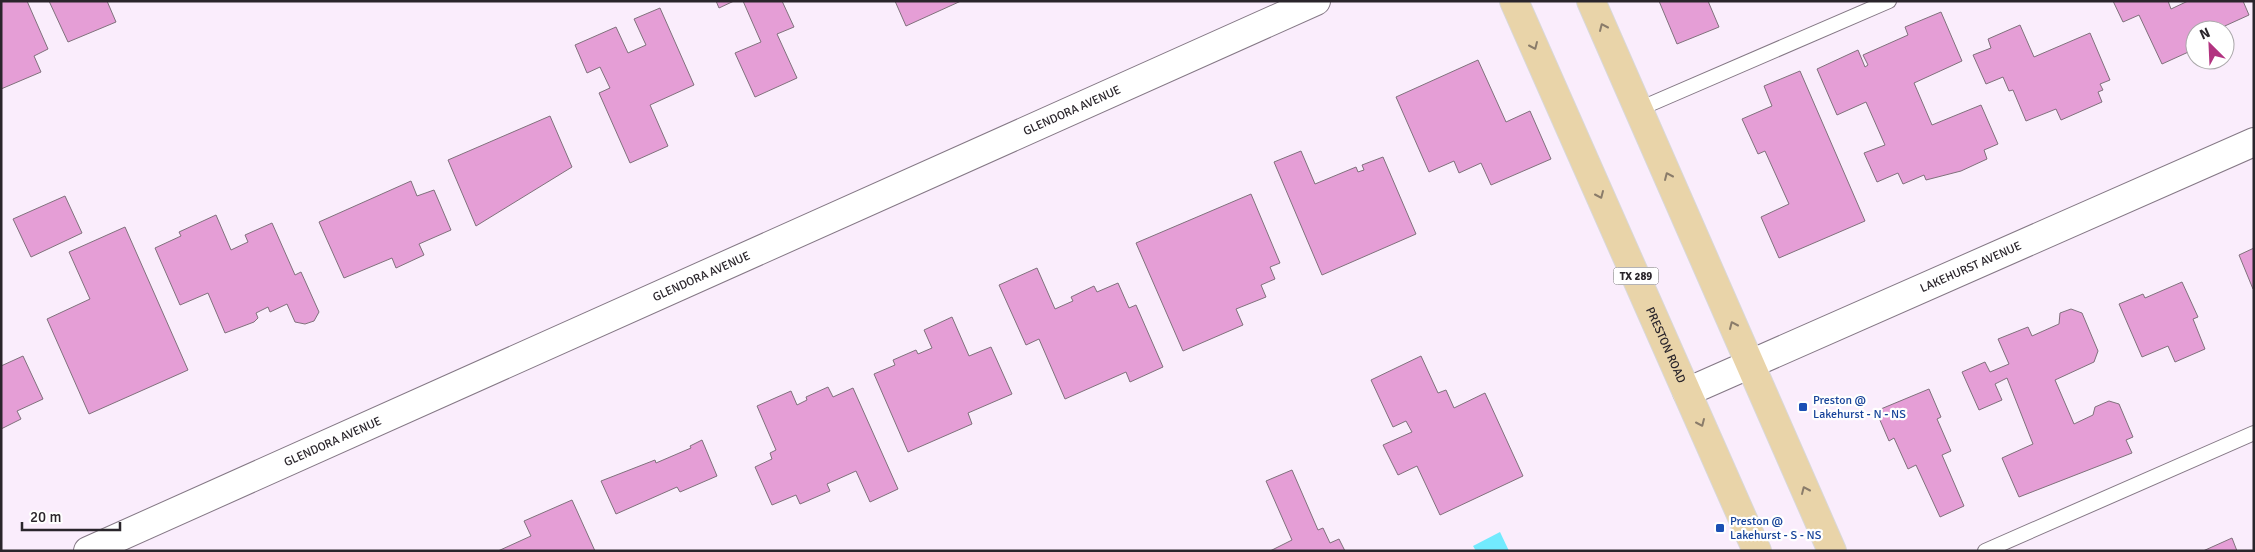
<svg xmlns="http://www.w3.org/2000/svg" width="2255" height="552" viewBox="0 0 2255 552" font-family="Signika,sans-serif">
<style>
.water{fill:#72eafe}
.building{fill:#e59ed6;stroke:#80717c}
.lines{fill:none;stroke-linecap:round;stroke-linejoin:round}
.service-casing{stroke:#847885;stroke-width:16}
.minor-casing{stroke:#847885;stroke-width:30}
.primary-casing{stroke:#d9d8d9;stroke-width:30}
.service{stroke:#fff;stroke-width:14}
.minor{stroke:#fff;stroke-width:28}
.primary{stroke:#e9d4a9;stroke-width:28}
.oneway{stroke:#8a7c6a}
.transit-dot{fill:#1a4fb4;stroke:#fff;stroke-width:2}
.labels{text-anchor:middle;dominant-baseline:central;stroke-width:4.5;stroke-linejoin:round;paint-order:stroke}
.shield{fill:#fff;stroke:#6a666b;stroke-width:1}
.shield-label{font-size:11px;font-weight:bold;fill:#2a252b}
.street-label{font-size:12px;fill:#2a252b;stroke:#fff}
.transit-label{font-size:12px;fill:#164399;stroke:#fff;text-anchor:start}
</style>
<rect width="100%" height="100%" fill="#faedfc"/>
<path class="water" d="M1500,532L1509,551H1476L1473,546Z"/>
<g class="building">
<path d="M1,1H27L48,49L34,56L41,72L1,89Z"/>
<path d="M49,1H107L116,22L68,42Z"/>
<path d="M716,1H734L719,8Z"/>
<path d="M743,1H782L794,27L777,34L797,78L755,97L735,53L761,42Z"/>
<path d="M895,1H961L906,26Z"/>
<path d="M1659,1H1708L1719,27L1677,44Z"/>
<path d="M2113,1H2168L2171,9L2188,1H2243L2249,15L2216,30H2195V49L2162,64L2139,15L2123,22Z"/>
<path d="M660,8L694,85L650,105L668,146L630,163L599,93L610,88L600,67L587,73L575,45L616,27L628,53L646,45L634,19Z"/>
<path d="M1941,12L1962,61L1914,83L1932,125L1981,105L1998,144L1984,150L1987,159L1961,171L1926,180L1924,175L1903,184L1898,173L1877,182L1864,153L1885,145L1866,102L1837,115L1817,69L1858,50L1865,67L1868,65L1863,55L1908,35L1905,27Z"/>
<path d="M2020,25L2034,57L2090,33L2110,80L2100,84L2103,90L2098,92L2102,102L2061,120L2056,109L2026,121L2013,90L2009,91L2003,77L1986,84L1973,55L1991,48L1988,39Z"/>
<path d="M1478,60L1506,122L1530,111L1551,159L1491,185L1481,163L1459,173L1454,161L1429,172L1396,97Z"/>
<path d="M1800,71L1865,221L1779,258L1761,217L1789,204L1765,151L1758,154L1742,119L1772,106L1764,86Z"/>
<path d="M550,116L572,167L476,226L448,160Z"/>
<path d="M1301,151L1315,184L1356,167L1358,172L1364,170L1362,165L1383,157L1416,234L1322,275L1274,162Z"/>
<path d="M411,181L417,196L434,190L451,230L419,244L424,255L396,268L392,258L344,278L319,222Z"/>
<path d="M1251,194L1280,263L1270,267L1275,279L1261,285L1266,297L1236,309L1243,325L1183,351L1136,243Z"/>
<path d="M65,196L82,233L31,257L13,219Z"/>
<path d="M216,215L231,250L248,242L245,235L272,223L295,275L301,272L319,312L314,321L305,324L295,322L287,304L270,312L268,307L256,313L258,318L254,322L225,333L208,293L180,305L155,248L181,236L179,232Z"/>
<path d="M125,227L188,370L89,414L47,319L90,299L69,252Z"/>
<path d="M2254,248V288L2253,289L2239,255Z"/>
<path d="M1037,268L1055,309L1073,301L1071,297L1094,286L1097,292L1118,283L1129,308L1136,305L1163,367L1130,382L1126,372L1065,399L1039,339L1026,345L999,285Z"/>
<path d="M2182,282L2198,317L2193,319L2205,349L2175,362L2168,346L2142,357L2119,304L2143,294L2145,298Z"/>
<path d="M2071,309L2082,313L2098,351L2094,362L2055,380L2074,424L2093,415L2095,407L2109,401L2119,404L2133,437L2126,440L2132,453L2019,497L2002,458L2033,444L2007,378L1995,384L2002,400L1979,410L1962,372L1985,362L1990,372L2009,364L1998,339L2028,327L2032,336L2059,324L2060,313Z"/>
<path d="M952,317L969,356L991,347L1012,394L968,413L972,424L908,452L874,374L895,365L893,360L916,350L918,354L932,348L924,330Z"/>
<path d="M23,356L43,399L17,411L21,419L1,429V366Z"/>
<path d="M1421,356L1438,393L1446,390L1454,408L1485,393L1523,476L1440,515L1417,466L1398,475L1383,445L1412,432L1406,421L1393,427L1371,380Z"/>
<path d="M828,387L833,397L853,388L898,489L870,502L856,471L827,484L830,491L800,504L796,495L772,505L755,467L772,459L770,453L776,450L757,406L791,391L797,405L807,400L806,397Z"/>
<path d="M1929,389L1941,417L1937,419L1951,451L1942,455L1964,506L1940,517L1916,465L1908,469L1894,438L1889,441L1876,411Z"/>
<path d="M702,440L717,476L680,492L677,487L616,514L601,481L655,460L656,463L691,448L690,446Z"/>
<path d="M1292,470L1318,530L1323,528L1330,543L1339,539L1345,551H1270L1292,540L1266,481Z"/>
<path d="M572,500L595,551H498L531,536L524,521Z"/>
<path d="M2232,538L2237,551H2203Z"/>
</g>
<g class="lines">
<defs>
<g id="service">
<path d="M1639,109L1889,1"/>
<path d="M1985,551L2254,433"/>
</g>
<g id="minor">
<path id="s1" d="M1687,392L2254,142"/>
<path id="s2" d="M88,551L1316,1"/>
</g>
<g id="primary">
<path id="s3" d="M1514,1L1757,551"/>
<path d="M1591,1L1832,551"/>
</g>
</defs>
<use href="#service" class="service-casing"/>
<use href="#minor" class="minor-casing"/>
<use href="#primary" class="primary-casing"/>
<use href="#service" class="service"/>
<use href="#minor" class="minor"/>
<use href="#primary" class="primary"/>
</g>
<defs><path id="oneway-chevron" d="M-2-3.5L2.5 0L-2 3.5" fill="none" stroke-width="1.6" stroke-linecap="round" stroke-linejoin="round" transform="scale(1.25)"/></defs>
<g class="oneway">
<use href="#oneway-chevron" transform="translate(1603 27) rotate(-114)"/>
<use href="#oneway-chevron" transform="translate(1534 46) rotate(66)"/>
<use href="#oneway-chevron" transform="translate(1668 176) rotate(-114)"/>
<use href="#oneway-chevron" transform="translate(1600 195) rotate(66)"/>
<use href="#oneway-chevron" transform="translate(1733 325) rotate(-114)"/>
<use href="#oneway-chevron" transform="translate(1701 423) rotate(66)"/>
<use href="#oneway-chevron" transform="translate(1805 490) rotate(-114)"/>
</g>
<g class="transit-dot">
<rect x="1798" y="402" width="10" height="10" rx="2.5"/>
<rect x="1715" y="523" width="10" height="10" rx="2.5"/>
</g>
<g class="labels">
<rect class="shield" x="1613.5" y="267.5" width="45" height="17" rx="4"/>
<g class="shield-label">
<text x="1636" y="276">TX 289</text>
</g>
<g class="street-label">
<text stroke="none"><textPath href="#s2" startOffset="1078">GLENDORA AVENUE</textPath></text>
<text stroke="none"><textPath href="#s1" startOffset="310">LAKEHURST AVENUE</textPath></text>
<text stroke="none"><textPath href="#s2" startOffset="672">GLENDORA AVENUE</textPath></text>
<text stroke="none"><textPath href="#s3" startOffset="376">PRESTON ROAD</textPath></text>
<text stroke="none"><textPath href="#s2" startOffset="268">GLENDORA AVENUE</textPath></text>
</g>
<g class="transit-label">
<text x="1813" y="400">Preston @<tspan x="1813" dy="14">Lakehurst - N - NS</tspan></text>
<text x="1730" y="521">Preston @<tspan x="1730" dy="14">Lakehurst - S - NS</tspan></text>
</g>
</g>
<rect width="2255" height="552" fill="none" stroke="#2a252b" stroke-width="5"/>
<g transform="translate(2210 45) rotate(336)"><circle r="24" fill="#ffffff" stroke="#aaa8aa"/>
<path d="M0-4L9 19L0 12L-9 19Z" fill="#b23380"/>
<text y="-8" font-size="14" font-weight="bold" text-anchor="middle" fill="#2a252b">N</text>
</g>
<path d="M22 522v8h98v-8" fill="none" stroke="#2a252b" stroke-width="2.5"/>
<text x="30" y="522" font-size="15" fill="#2a252b" stroke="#ffffff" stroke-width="4" paint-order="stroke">20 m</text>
</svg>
